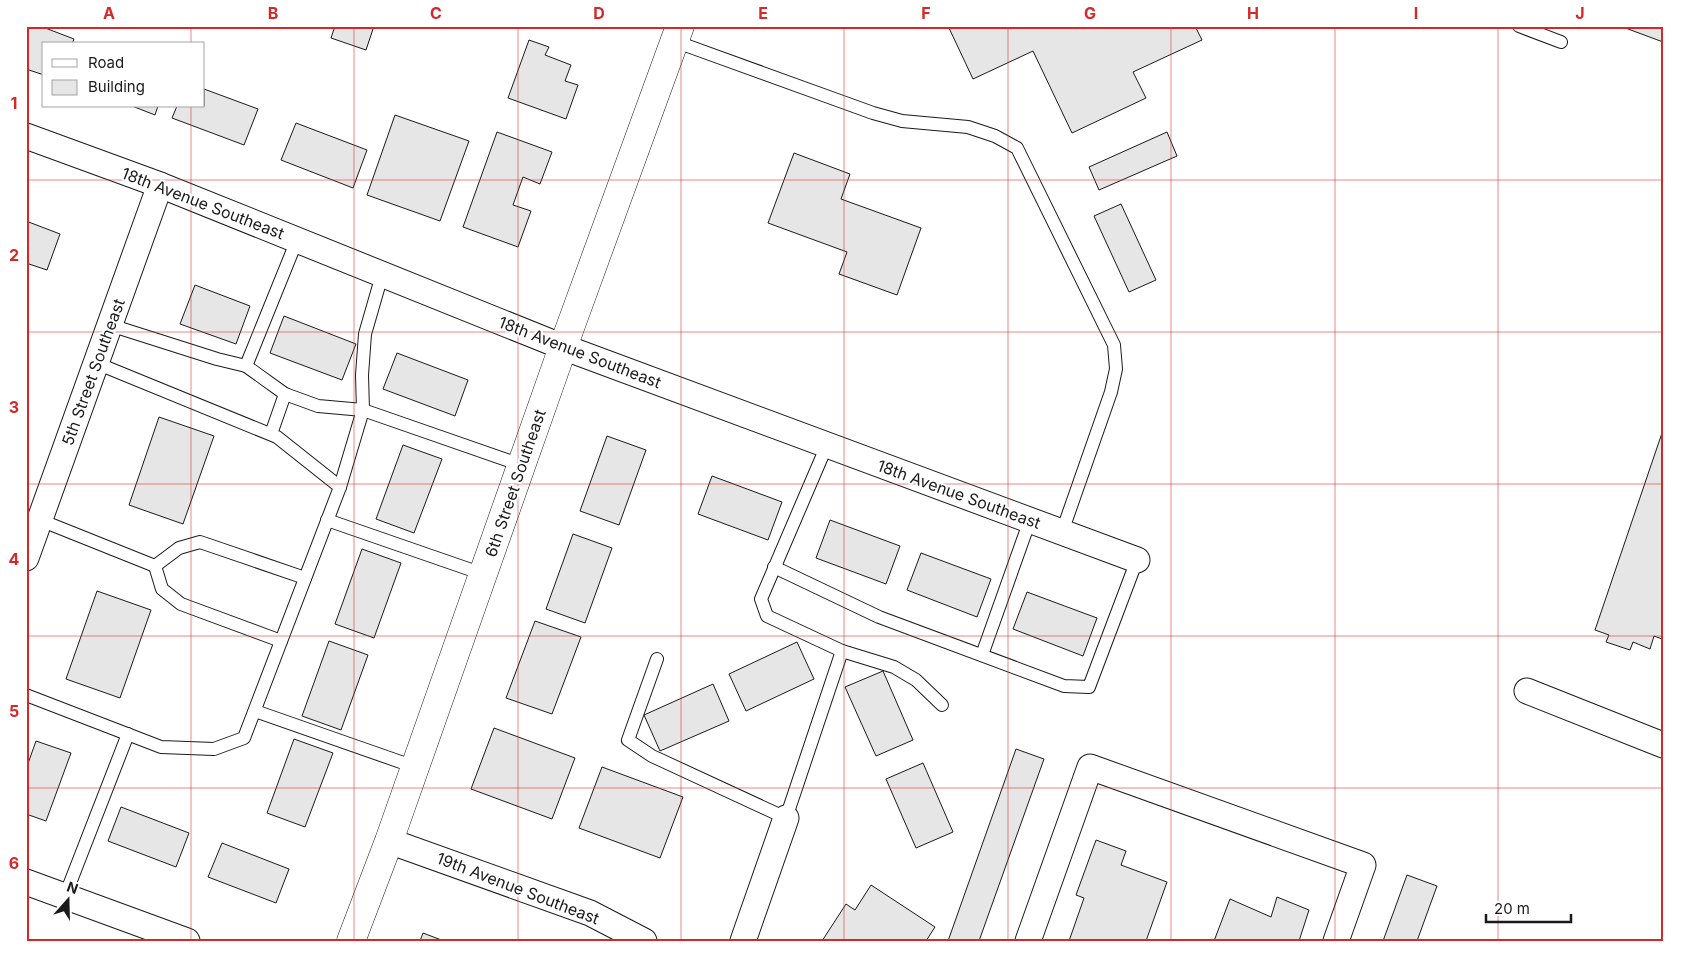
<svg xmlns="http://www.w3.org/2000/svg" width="1689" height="967" viewBox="0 0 1689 967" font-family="Inter,sans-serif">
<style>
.building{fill:#e6e6e6;stroke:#1a1a1a}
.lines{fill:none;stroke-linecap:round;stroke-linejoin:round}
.service-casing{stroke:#1a1a1a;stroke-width:14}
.minor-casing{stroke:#1a1a1a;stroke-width:27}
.tertiary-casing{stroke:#1a1a1a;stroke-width:29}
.service{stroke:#fff;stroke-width:12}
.minor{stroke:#fff;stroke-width:25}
.tertiary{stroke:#fff;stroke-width:28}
.grid{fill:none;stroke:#d62828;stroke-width:1;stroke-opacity:0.55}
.labels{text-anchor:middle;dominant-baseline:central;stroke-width:4;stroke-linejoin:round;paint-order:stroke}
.street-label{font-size:16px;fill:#1a1a1a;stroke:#fff}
.neatline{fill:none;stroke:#d62828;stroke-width:2}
.grid-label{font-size:16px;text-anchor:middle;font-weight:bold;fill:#d62828}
</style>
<rect width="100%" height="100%" fill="#fff"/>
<g class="building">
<path d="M26,26H40L74,39L72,44H44V75L26,69Z"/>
<path d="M335,26H374L366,50L331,38Z"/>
<path d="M953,26H1195L1202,40L1133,72L1146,98L1072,133L1033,51L973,79L949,28Z"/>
<path d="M1620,26H1663V42Z"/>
<path d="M529,40L549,47L545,55L571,65L565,81L578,85L566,119L508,98Z"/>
<path d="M204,89L258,109L244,145L172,118L177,106H204Z"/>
<path d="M132,106H158L155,115Z"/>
<path d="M395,115L469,141L440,221L367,195Z"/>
<path d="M296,123L367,150L353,188L281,160Z"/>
<path d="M497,132L552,152L540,184L523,177L513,205L531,211L518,247L463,227Z"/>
<path d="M1167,132L1177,156L1099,190L1089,167Z"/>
<path d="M794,153L850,174L841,199L921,228L897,295L839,274L847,252L768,223Z"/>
<path d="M1121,204L1156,280L1129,292L1094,216Z"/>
<path d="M26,221L60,234L47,270L26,263Z"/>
<path d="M195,285L250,306L236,344L180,324Z"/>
<path d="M284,316L356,344L342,380L270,353Z"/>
<path d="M397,353L468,380L455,416L383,389Z"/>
<path d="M159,417L214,436L183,524L129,505Z"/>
<path d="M1663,430V637L1662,639L1654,636L1650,649L1633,642L1630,650L1606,642L1609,635L1595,630Z"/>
<path d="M607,436L646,450L619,525L580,511Z"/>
<path d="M403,445L442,459L414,533L376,519Z"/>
<path d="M712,476L782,502L768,540L698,514Z"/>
<path d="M830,520L900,546L886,584L816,558Z"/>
<path d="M573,534L612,548L585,623L546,609Z"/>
<path d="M362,549L401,563L374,638L335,624Z"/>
<path d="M921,553L991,579L977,617L907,590Z"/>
<path d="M97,591L151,610L120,698L66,679Z"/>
<path d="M1027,592L1097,618L1083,656L1013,629Z"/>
<path d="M535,621L581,637L552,714L506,698Z"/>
<path d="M329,641L368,655L341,730L302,716Z"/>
<path d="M797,642L814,679L746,711L729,674Z"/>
<path d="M883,671L913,740L876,756L845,687Z"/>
<path d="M713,684L729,721L660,751L644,715Z"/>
<path d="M494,728L575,758L552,819L471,789Z"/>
<path d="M294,739L333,753L305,827L267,813Z"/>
<path d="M36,741L71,753L46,821L26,814V769Z"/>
<path d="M1016,749L1044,759L979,941H948Z"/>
<path d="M923,763L953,832L916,848L886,779Z"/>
<path d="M602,767L683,797L660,858L579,828Z"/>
<path d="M121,807L189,833L176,867L108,841Z"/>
<path d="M1096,840L1126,851L1121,865L1167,882L1146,941H1069L1084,898L1076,895Z"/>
<path d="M222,843L289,869L276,903L208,877Z"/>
<path d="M1407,875L1437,886L1417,941H1383Z"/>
<path d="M871,885L935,927L926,941H822L846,904L855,910Z"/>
<path d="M1277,897L1309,910L1299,941H1214L1230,899L1271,917Z"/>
<path d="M423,933L444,941H420Z"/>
</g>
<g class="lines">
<defs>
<g id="service">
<path d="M1519,26L1561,42"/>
<path d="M674,41L873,113L902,121L968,127L995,136L1017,148L1114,345L1116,369L1111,392L1062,532"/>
<path d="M110,325L217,359L246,366L297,240"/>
<path d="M96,363L277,437L340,487L363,410L362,375L365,334L382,275"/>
<path d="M246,366L285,394L271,434"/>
<path d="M285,394L318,406L363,410L521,465"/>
<path d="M40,520L155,566L179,548L200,542L305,578"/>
<path d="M327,520L483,574"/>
<path d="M155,566L162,589L181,604L281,641"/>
<path d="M774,567L879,617L1064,686L1089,687L1137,560"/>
<path d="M842,651L894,667L916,680L942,705"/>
<path d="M982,655L1030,520"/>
<path d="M657,659L628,740L652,756L786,818L842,651L767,616L761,599L827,445"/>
<path d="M26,695L161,747L214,749L244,738L340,487"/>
<path d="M255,711L415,767"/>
<path d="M65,896L128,734"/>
</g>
<g id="minor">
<path d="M26,136L160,185L563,347L1137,560"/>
<path d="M26,558L160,185"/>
<path d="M1527,691L1663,745"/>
<path d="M389,841L590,913L644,941"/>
<path d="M26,882L187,941"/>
<path d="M743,941L786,818"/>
<path d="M1028,941L1090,767L1363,865L1336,941"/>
</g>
<path id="tertiary" d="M351,941L389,841L563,347L680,26"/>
</defs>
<use href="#service" class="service-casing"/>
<use href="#minor" class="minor-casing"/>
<use href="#tertiary" class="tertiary-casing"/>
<use href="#service" class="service"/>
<use href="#minor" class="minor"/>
<use href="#tertiary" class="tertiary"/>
</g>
<path class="grid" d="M191,26V44M354,26V941M518,26V941M681,26V941M844,26V941M1008,26V941M1171,26V941M1335,26V941M1498,26V941M191,106V941M26,180H1663M26,332H1663M26,484H1663M26,636H1663M26,788H1663"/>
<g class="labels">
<g class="street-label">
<text transform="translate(203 203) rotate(21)">18th Avenue Southeast</text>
<text transform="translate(580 352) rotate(21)">18th Avenue Southeast</text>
<text transform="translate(93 372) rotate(-70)">5th Street Southeast</text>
<text transform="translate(515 483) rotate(-71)">6th Street Southeast</text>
<text transform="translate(959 494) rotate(20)">18th Avenue Southeast</text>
<text transform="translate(518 888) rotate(21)">19th Avenue Southeast</text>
</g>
</g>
<rect width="1689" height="967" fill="none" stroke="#ffffff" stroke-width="55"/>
<rect x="42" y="42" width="162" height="65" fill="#ffffff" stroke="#a3a3a3"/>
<rect x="52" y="59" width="25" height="8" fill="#ffffff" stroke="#a3a3a3"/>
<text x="88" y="68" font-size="15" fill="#1a1a1a">Road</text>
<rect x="52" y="80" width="25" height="15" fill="#e6e6e6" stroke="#a3a3a3"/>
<text x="88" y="92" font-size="15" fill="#1a1a1a">Building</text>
<g transform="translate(68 900) rotate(20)" stroke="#ffffff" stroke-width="4" paint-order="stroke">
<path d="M0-4L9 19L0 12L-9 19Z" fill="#1a1a1a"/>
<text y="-8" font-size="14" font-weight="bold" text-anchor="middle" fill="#1a1a1a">N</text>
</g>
<path d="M1486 914v8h85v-8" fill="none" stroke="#1a1a1a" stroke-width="2.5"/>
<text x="1494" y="914" font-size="15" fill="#1a1a1a" stroke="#ffffff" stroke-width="4" paint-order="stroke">20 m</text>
<rect x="28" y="28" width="1634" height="912" class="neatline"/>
<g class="grid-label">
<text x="109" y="19">A</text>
<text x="273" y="19">B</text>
<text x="436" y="19">C</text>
<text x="599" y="19">D</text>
<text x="763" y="19">E</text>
<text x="926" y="19">F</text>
<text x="1090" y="19">G</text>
<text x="1253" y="19">H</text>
<text x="1416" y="19">I</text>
<text x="1580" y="19">J</text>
<text x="14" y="109">1</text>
<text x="14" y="261">2</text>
<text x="14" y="413">3</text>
<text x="14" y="565">4</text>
<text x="14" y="717">5</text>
<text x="14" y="869">6</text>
</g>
</svg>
